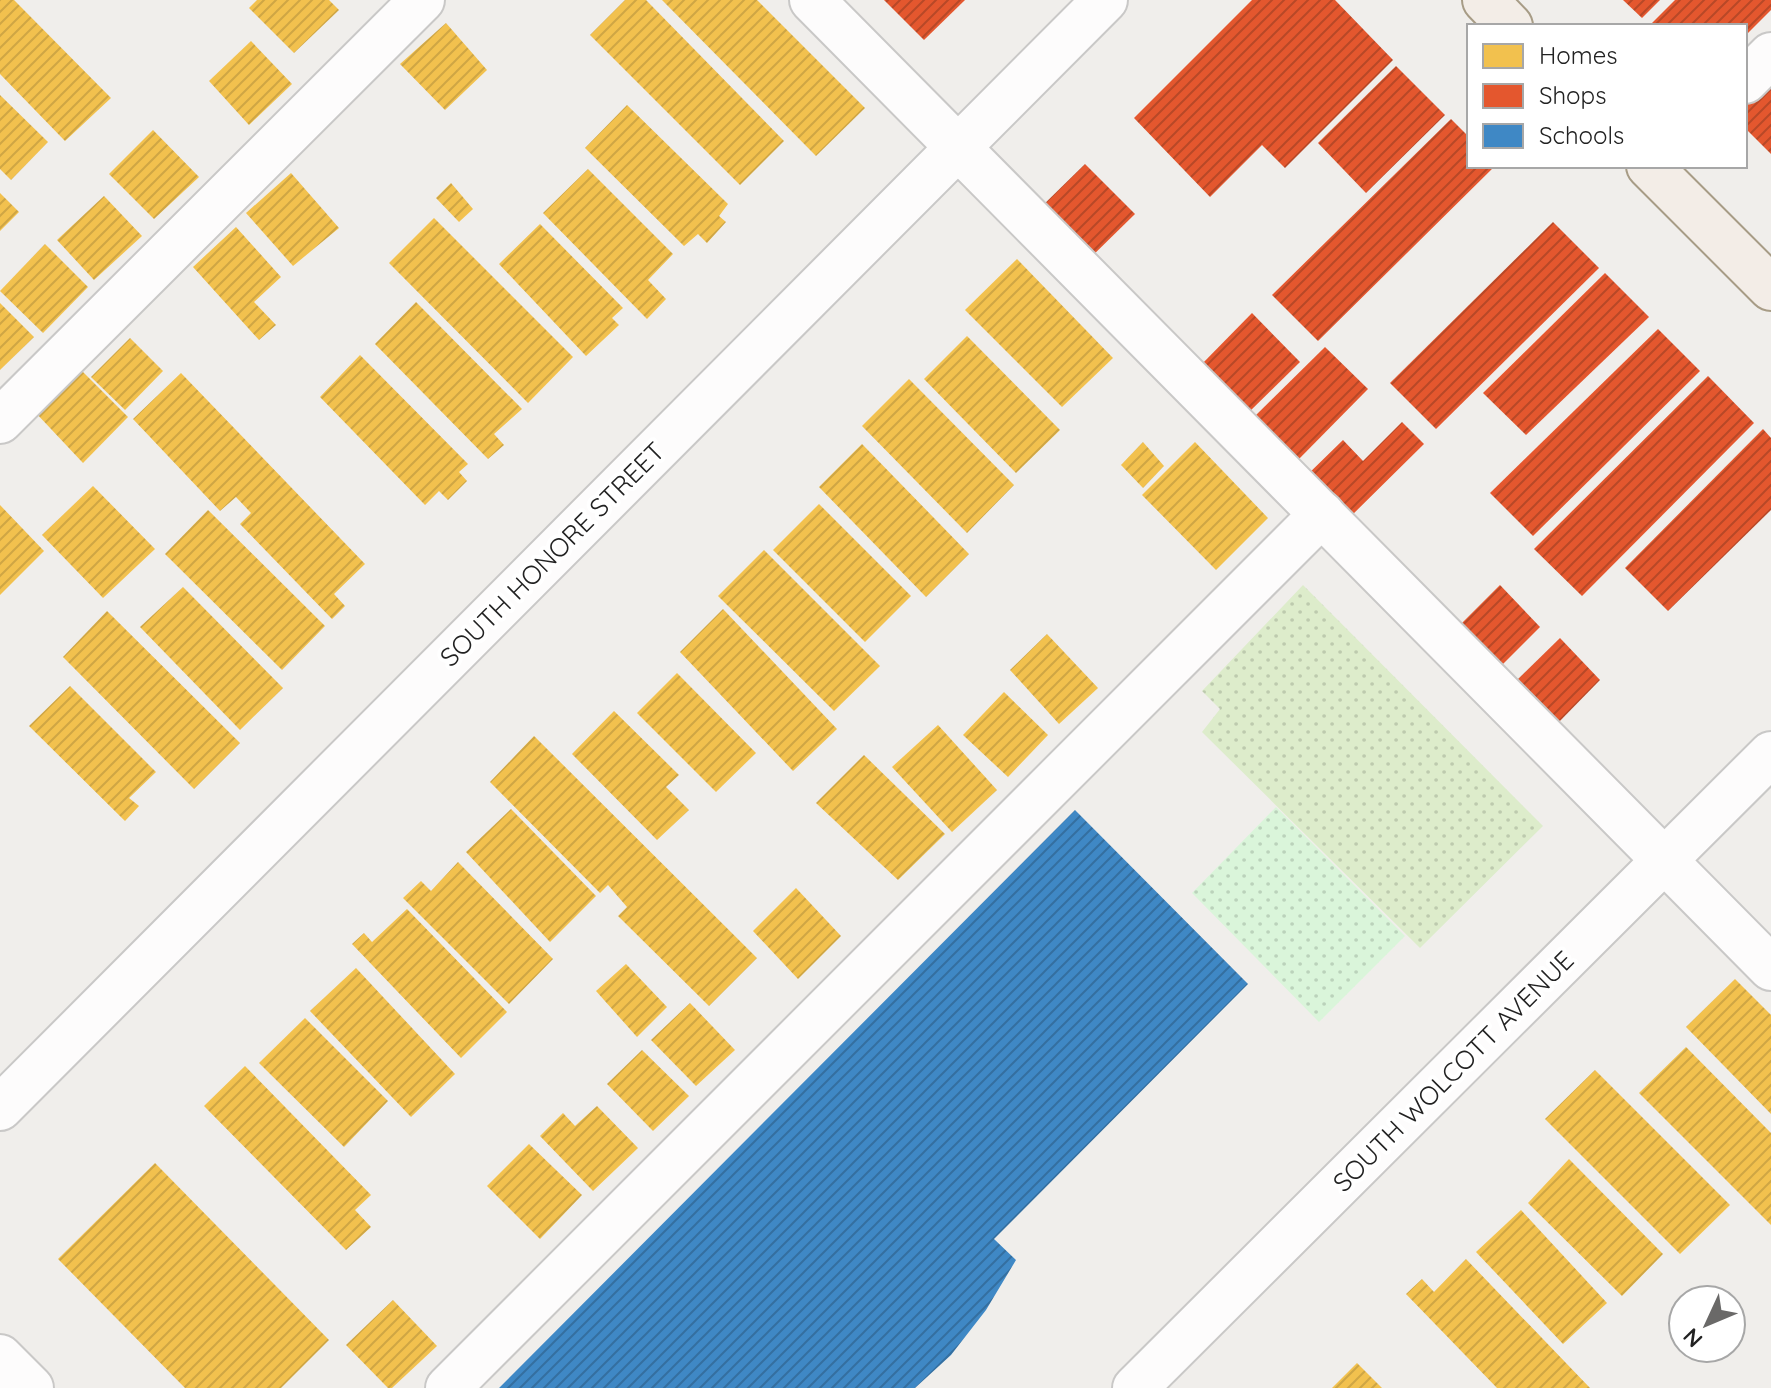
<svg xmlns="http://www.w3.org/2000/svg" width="1771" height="1388" viewBox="0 0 1771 1388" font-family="Quicksand,sans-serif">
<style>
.grass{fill:url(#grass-dots)}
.park{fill:url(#park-dots)}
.homes{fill:url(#homes-hatch)}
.shops{fill:url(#shops-hatch)}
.schools{fill:url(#schools-hatch)}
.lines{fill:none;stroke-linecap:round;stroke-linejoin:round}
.minor-casing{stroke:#c9c8c7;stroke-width:48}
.major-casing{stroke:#a79c86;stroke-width:48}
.minor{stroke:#fdfcfc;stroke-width:44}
.major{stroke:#f3ede7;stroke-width:44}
.labels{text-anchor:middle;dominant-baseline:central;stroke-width:8;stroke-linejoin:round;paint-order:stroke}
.street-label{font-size:26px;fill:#222;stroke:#fff}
</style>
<defs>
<pattern id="grass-dots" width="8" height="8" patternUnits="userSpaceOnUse" patternTransform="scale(2)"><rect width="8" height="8" fill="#ddeccb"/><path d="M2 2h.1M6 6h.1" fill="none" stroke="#bdcaae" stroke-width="1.8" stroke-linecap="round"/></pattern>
<pattern id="park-dots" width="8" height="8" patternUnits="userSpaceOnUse" patternTransform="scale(2)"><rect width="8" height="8" fill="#daf5da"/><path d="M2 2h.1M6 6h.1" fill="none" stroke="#bbd2bb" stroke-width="1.8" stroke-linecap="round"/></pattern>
<pattern id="homes-hatch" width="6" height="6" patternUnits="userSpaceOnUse" patternTransform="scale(2)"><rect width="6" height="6" fill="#f2c14e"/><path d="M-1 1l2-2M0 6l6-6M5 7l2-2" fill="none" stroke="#cfa644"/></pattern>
<pattern id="shops-hatch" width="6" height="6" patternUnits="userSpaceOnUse" patternTransform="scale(2)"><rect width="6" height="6" fill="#e4572e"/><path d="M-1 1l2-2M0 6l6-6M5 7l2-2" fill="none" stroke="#b84827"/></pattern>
<pattern id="schools-hatch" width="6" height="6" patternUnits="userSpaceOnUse" patternTransform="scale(2)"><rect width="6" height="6" fill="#3f88c5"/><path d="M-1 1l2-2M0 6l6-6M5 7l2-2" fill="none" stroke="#346fa0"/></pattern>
</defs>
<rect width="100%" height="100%" fill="#f0eeeb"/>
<path class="grass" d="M1303,585L1543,826L1420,948L1202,732L1220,709L1202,691Z"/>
<path class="park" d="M1276,807L1405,936L1319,1022L1192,893Z"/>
<g class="homes">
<path d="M0,0H14L111,98L65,141L0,74Z"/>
<path d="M257,0H329L339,10L294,53L249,8Z"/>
<path d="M625,0H646L784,141L740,185L590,35Z"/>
<path d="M662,0H757L865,108L816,156Z"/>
<path d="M446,23L487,70L445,110L400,64Z"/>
<path d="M251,41L292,84L249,125L209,81Z"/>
<path d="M0,95L48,142L11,180L0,169Z"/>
<path d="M627,105L728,204L719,216L726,222L707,243L698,234L684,246L585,148Z"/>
<path d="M153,130L199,177L154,219L109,174Z"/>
<path d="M588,169L673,254L648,280L666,299L647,319L543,213Z"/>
<path d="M291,173L339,228L293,266L246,213Z"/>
<path d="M451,183L473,209L459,222L436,198Z"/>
<path d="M0,193L19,212L0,231Z"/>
<path d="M104,196L142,236L94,280L57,240Z"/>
<path d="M434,218L573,357L528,403L389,263Z"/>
<path d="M540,224L623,308L612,318L619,325L586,356L499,264Z"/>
<path d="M236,227L281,277L254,302L276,325L259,340L193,267Z"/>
<path d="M45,244L88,287L43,333L0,291Z"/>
<path d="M1017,259L1113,358L1062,407L965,310Z"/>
<path d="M416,302L522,409L494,434L504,445L488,459L375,344Z"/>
<path d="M0,303L34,337L0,370Z"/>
<path d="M967,336L1060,430L1016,473L924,379Z"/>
<path d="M130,338L163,371L125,410L91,377Z"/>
<path d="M360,355L468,464L459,472L467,481L448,500L439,491L425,505L320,397Z"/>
<path d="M80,369L128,417L83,463L35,412Z"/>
<path d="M181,373L365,564L334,594L345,606L332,619L240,524L251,513L236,497L220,511L133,419Z"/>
<path d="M909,379L1014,485L967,533L862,426Z"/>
<path d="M1143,442L1164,466L1143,488L1121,465Z"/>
<path d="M1195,442L1268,518L1216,570L1142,495Z"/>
<path d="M862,444L969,554L926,597L819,487Z"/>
<path d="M93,486L155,549L103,598L42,535Z"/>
<path d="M819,504L911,596L865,642L773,550Z"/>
<path d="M0,505L44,551L0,595Z"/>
<path d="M208,510L325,626L282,670L165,554Z"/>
<path d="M764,550L880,666L834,711L718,596Z"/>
<path d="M183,587L283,688L240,730L140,627Z"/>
<path d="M723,609L837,729L793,771L680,652Z"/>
<path d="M107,611L240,743L194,789L63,657Z"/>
<path d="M1047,634L1098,688L1059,724L1010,670Z"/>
<path d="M677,673L756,753L716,792L637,713Z"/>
<path d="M70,686L156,772L129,798L139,806L125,821L29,726Z"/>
<path d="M1004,692L1048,735L1008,777L963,735Z"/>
<path d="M614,711L679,775L666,787L689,810L657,840L572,754Z"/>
<path d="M938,725L997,790L952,832L892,767Z"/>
<path d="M534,736L757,958L709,1006L618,916L627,907L608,885L600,893L490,782Z"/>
<path d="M864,755L945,834L898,880L816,803Z"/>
<path d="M511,809L596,896L550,942L466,852Z"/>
<path d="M458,862L553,959L509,1004L403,898L421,881L431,891Z"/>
<path d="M796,888L841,936L798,979L753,931Z"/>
<path d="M407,909L507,1012L461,1058L352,944L364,933L372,942Z"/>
<path d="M626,964L667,1007L637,1037L596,991Z"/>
<path d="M356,968L455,1074L411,1117L310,1011Z"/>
<path d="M1735,979L1771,1015V1114L1686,1027Z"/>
<path d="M690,1003L735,1050L696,1086L651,1040Z"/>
<path d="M305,1018L388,1101L344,1147L259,1063Z"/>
<path d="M1686,1047L1771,1133V1225L1639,1093Z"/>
<path d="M642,1050L689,1096L653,1131L607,1084Z"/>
<path d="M245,1066L371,1195L355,1210L371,1227L346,1250L204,1106Z"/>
<path d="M1595,1070L1730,1205L1680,1254L1545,1119Z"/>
<path d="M597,1106L638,1148L593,1191L540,1136L563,1113L575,1126Z"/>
<path d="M529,1144L582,1195L540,1239L487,1186Z"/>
<path d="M1569,1159L1663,1254L1622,1296L1528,1203Z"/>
<path d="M155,1163L329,1340L281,1388H185L58,1259Z"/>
<path d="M1521,1210L1607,1303L1563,1344L1476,1252Z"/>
<path d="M1466,1259L1590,1388H1497L1406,1294L1422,1279L1434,1292Z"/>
<path d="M393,1300L437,1346L392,1388H388L346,1345Z"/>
<path d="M1357,1363L1382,1388H1332Z"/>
</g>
<g class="shops">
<path d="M884,0H965L924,40Z"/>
<path d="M1252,0H1335L1393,60L1285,168L1262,145L1210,197L1134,118Z"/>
<path d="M1623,0H1660L1642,18Z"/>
<path d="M1675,0H1771V10L1745,36V26H1649Z"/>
<path d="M1396,66L1445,115L1366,193L1318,143Z"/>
<path d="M1771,78V154L1745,128V103Z"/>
<path d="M1451,119L1469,137V166H1495L1318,341L1272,295Z"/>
<path d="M1085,164L1135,214L1085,263L1035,213Z"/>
<path d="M1553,222L1599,268L1436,429L1390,383Z"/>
<path d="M1605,273L1649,317L1526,435L1483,393Z"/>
<path d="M1252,313L1300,362L1246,415L1200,366Z"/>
<path d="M1658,329L1700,371L1533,536L1490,493Z"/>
<path d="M1325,347L1368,389L1296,462L1252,419Z"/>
<path d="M1708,376L1754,423L1582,596L1534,549Z"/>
<path d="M1402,422L1424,444L1345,522L1302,480L1343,440L1363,461Z"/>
<path d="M1763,429L1771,438V510L1668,611L1625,568Z"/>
<path d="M1500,585L1540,627L1494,673L1454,631Z"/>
<path d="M1560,638L1600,680L1556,725L1514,683Z"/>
</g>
<path class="schools" d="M1075,810L1248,984L994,1239L1016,1260L986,1310L951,1355L915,1388H499Z"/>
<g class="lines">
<defs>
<g id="minor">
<path d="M812,0L1771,968"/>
<path d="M1745,81L1771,55"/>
<path d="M0,421L422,0"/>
<path d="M0,1108L1105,0"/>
<path d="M0,1357L31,1388"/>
<path d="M448,1388L1322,514"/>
<path d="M1135,1388L1771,754"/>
</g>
<g id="major">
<path d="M1485,0L1510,26"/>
<path d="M1649,166L1771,288"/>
</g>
</defs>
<use href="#minor" class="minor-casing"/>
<use href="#major" class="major-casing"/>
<use href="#minor" class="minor"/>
<use href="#major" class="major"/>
</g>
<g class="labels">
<g class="street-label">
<text transform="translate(552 554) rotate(-45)">SOUTH HONORE STREET</text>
<text transform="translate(1453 1071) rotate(-45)">SOUTH WOLCOTT AVENUE</text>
</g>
</g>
<rect x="1467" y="24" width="280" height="144" fill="#ffffff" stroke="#a7a7a7" stroke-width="2"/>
<rect x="1483" y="44" width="40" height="24" fill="#f2c14e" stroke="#a7a7a7" stroke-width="2"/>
<text x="1539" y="64" font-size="24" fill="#222222">Homes</text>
<rect x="1483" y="84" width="40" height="24" fill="#e4572e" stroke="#a7a7a7" stroke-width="2"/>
<text x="1539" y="104" font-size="24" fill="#222222">Shops</text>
<rect x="1483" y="124" width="40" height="24" fill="#3f88c5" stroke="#a7a7a7" stroke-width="2"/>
<text x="1539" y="144" font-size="24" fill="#222222">Schools</text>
<g transform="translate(1707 1324) rotate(226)"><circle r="38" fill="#ffffff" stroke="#a7a7a7" stroke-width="2"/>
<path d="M0-6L14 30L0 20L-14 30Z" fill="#6a6968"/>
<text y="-12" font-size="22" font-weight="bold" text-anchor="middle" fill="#222222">N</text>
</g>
</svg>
